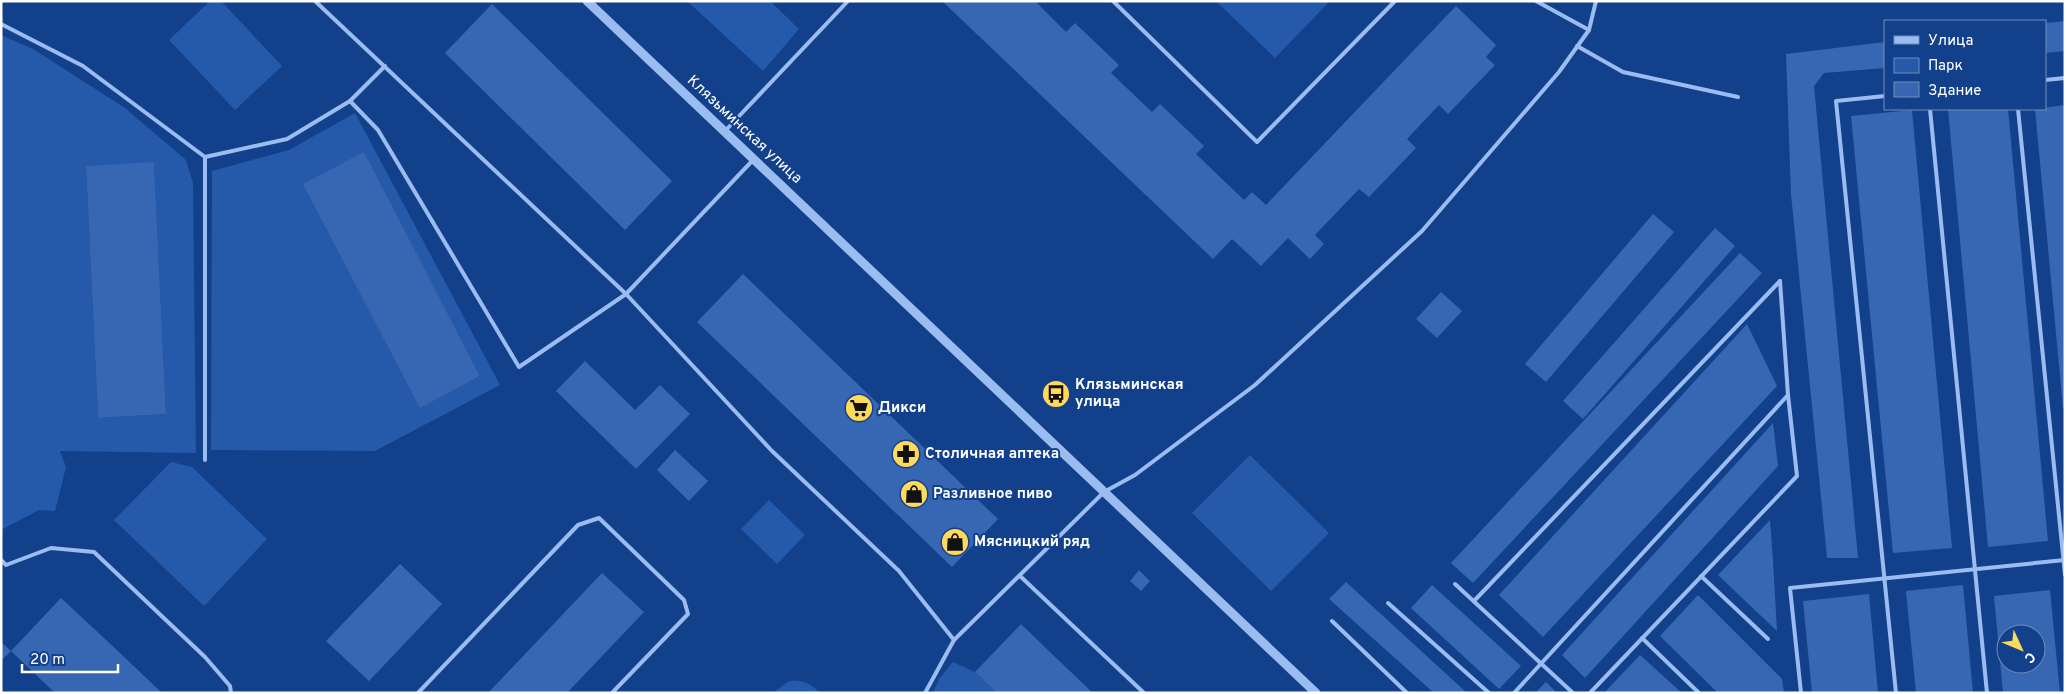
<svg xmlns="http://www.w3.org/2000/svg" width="2066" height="694" viewBox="0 0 2066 694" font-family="Overpass,sans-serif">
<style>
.green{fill:#2559aa;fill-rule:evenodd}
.building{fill:#3767b2;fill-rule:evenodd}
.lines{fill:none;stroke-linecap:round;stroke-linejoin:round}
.service{stroke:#9bbcf0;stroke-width:4}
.tertiary{stroke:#9bbcf0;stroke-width:9}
.labels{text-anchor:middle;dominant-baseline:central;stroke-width:4;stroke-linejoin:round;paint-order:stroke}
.street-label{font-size:15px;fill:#fff;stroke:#13408b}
.poi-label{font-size:15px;font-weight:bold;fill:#fff;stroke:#13408b;text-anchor:start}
</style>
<rect width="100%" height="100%" fill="#13408b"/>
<g class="green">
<path d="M210,1H221L282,66L235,110L169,40Z"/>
<path d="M687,1H770L799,29L763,71Z"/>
<path d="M1220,1H1330L1275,58L1218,3Z"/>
<path d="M1,35L33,49L125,108L186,160L193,183L196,453L60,451L66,467L55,511L39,510L1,530ZM154,163L166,414L98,418L86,166Z"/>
<path d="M355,113L500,385L375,451L211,450L212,171L289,150ZM364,153L480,376L421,407Z"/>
<path d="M1250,455L1329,533L1271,591L1192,513Z"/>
<path d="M171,462L192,467L267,539L204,606L114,520Z"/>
<path d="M769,500L805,535L777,564L741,529Z"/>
<path d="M953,662L975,672L997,693H933L939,679Z"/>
<path d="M789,681C803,680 810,683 820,693H773Z"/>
</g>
<g class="building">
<path d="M942,1H1035L1066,32L1075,23L1119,65L1111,73L1152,112L1160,104L1204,146L1196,154L1244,200L1252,192L1266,205L1456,6L1496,45L1486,57L1495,65L1448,114L1439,105L1407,139L1416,148L1369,197L1359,189L1315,235L1324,244L1310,259L1288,238L1261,266L1232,239L1213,259Z"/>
<path d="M492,4L672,181L625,230L445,53Z"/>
<path d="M2065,21V51L2045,53V23Z"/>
<path d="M1885,42V68L1824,73L1814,86L1858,558H1827L1791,194L1786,54Z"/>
<path d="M2065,105V407L2063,408L2035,109Z"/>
<path d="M1948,109H2008L2048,541L1988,547Z"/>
<path d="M1912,110L1952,548L1893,553L1851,116Z"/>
<path d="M364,152L480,376L420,408L303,184Z"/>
<path d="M154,162L166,414L98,418L86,166Z"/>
<path d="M1653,214L1674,232L1546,382L1525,364Z"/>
<path d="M1715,228L1735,246L1583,419L1563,401Z"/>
<path d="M1740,253L1762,273L1473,583L1451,563Z"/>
<path d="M743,274L998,519L952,567L697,322Z"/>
<path d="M1441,292L1462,311L1437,338L1416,319Z"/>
<path d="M1747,324L1777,386L1543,637L1499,595Z"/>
<path d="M585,361L635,410L660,385L690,414L636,469L556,391Z"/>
<path d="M1773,423L1778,466L1585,678L1562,655Z"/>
<path d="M675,450L708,481L689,501L657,470Z"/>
<path d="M1770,520L1773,561L1777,631L1718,575Z"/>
<path d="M400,564L442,604L369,681L326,641Z"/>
<path d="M1139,570L1150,581L1141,591L1130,581Z"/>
<path d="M602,573L644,612L567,693H488Z"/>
<path d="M1346,582L1467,693H1434L1329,599Z"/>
<path d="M1432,585L1521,666L1499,689L1411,608Z"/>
<path d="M1963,585L1973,693H1916L1906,591Z"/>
<path d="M2050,590L2060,693H2003L1994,596ZM2006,634H2036V664H2006Z"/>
<path d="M1869,594L1878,693H1812L1803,601Z"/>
<path d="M1698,595L1782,679L1784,693H1718L1660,636Z"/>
<path d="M61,598L119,652L162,693H55L11,651Z"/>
<path d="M1021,624L1052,654L1093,693H997L975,672Z"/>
<path d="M1,642L11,651L1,661Z"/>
<path d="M1640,655L1682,693H1604Z"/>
<path d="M1546,682L1557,693H1535Z"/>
</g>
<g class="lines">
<g class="service">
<path d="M315,1L626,294L753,160"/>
<path d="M1113,1L1257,142L1395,1"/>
<path d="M1536,1L1589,30"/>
<path d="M1,24L83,66L205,157"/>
<path d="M1577,46L1623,72L1738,97"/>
<path d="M2045,80L2065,78"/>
<path d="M1885,96L1836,101L1896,693"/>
<path d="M350,101L378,130L519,367L626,294L772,451L899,571L954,640L925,693"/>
<path d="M1930,109L1987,693"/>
<path d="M2018,109L2065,575"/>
<path d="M725,131L848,1"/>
<path d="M205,460V157L287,139L350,101L385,66"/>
<path d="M1,560L6,565L51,548L94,552L205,657L230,686L231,693"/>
<path d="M1020,576L1144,693"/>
<path d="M1701,576L1768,639"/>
<path d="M1455,584L1573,693"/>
<path d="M1474,601L1780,281"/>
<path d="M1388,603L1489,693"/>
<path d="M1332,621L1407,693"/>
<path d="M1642,638L1699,693"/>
<path d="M954,640L1104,492L1135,475L1255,385L1422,231L1559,72L1589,30L1596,1"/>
<path d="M418,693L578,525L599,518L684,600L688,614L612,693"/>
<path d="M1514,693L1788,395L1780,281"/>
<path d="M1590,693L1797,476L1788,395"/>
<path d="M1801,693L1790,588L2065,560"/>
</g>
<path class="tertiary" d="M587,1L1316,693"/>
</g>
<defs>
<symbol id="bus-disc" viewBox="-11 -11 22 22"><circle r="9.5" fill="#ffd95a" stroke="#13408b"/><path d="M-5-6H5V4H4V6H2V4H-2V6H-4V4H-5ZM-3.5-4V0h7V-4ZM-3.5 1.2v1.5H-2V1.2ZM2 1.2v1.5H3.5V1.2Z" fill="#111"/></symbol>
<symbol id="supermarket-disc" viewBox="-11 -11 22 22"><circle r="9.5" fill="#ffd95a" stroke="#13408b"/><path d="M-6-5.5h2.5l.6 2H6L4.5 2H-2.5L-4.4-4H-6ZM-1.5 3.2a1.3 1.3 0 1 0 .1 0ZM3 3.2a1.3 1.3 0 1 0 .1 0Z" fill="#111"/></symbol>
<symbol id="pharmacy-disc" viewBox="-11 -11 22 22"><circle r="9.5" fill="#ffd95a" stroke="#13408b"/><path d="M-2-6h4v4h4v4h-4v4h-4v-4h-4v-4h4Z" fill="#111"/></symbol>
<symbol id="shop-disc" viewBox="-11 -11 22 22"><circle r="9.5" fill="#ffd95a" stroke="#13408b"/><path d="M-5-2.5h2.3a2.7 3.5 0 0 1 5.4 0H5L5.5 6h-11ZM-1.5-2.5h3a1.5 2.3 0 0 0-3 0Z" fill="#111"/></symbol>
</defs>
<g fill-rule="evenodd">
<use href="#bus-disc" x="1040" y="378" width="32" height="32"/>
<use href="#supermarket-disc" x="843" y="392" width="32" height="32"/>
<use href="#pharmacy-disc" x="890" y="438" width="32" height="32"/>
<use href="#shop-disc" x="898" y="478" width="32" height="32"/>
<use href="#shop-disc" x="939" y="526" width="32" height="32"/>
</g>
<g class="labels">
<g class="street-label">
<text transform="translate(744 130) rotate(43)">Клязьминская улица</text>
</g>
<g class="poi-label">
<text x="1075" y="385">Клязьминская<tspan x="1075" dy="17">улица</tspan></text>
<text x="878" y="408">Дикси</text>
<text x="925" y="454">Столичная аптека</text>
<text x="933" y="494">Разливное пиво</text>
<text x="974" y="542">Мясницкий ряд</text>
</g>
</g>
<rect width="2066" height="694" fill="none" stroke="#ffffff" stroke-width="5"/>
<rect x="1884" y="20" width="162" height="90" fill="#13408b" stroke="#718cb9"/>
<rect x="1894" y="36" width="25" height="8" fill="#9bbcf0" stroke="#718cb9"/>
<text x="1928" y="45" font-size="15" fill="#ffffff">Улица</text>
<rect x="1894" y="58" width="25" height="15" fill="#2559aa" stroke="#718cb9"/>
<text x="1928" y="70" font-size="15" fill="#ffffff">Парк</text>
<rect x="1894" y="82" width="25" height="15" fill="#3767b2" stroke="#718cb9"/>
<text x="1928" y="95" font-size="15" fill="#ffffff">Здание</text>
<g transform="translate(2021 649) rotate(134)"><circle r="24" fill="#13408b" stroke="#718cb9"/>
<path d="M0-4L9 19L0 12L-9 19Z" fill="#ffd95a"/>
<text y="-8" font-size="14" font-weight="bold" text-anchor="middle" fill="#ffffff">С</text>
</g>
<path d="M22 664v8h96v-8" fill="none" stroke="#ffffff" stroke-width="2.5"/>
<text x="30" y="664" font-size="15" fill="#ffffff" stroke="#13408b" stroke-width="4" paint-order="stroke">20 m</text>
</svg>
